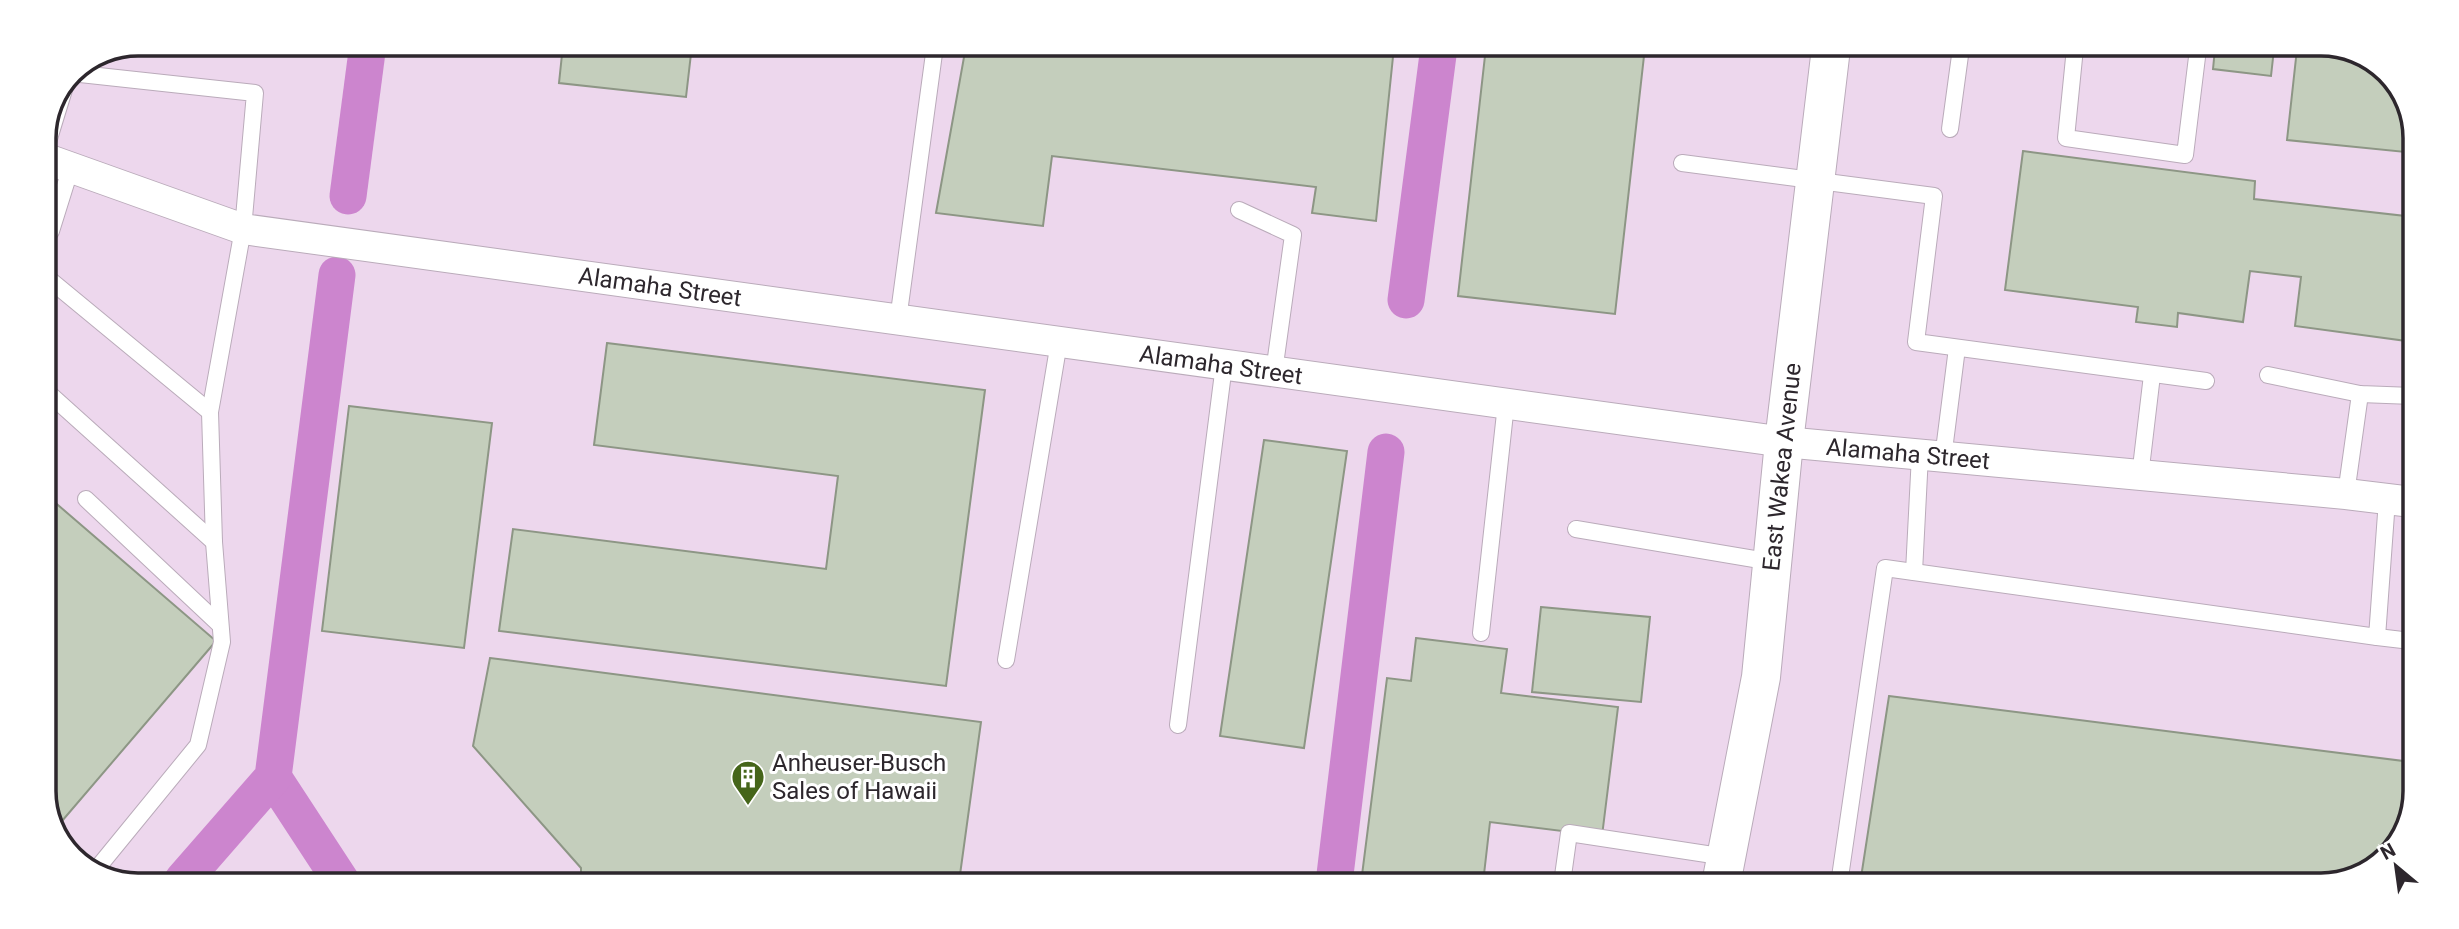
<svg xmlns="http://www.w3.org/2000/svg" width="2459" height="929" viewBox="0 0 2459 929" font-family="Roboto,sans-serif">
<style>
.built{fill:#edd7ed}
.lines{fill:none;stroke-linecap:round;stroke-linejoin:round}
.canal{stroke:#cc85ce;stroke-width:37}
.building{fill:#c4cebc;stroke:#8d9685;stroke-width:2}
.service-casing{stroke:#baabba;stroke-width:18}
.minor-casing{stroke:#baabba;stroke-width:32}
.tertiary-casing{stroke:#baabba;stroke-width:40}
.service{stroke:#fff;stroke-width:16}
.minor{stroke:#fff;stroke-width:30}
.tertiary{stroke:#fff;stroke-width:38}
.labels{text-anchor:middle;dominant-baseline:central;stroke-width:6;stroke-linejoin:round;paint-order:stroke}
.street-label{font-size:24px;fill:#2d272d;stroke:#fff}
.poi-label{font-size:24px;fill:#2d272d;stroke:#fff;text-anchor:start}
.rim{fill:none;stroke:#2d272d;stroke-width:3.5}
</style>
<rect width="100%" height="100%" fill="#f4e5f4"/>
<path class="built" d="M138,44L2352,49L2396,81L2415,131L2410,822L2378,866L2322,885L107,880L63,849L44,798V132L72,71Z"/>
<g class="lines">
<g class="canal">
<path d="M348,196L368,44"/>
<path d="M1406,300L1439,47"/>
<path d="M273,777L341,881"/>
<path d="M183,880L273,777L337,275"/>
<path d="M1334,883L1386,452"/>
</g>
</g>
<g class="building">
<path d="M563,45H692L686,97L559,83Z"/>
<path d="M966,46L1394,47L1376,221L1312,213L1316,187L1052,156L1043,226L936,213Z"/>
<path d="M1486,47H1645L1615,314L1458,296Z"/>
<path d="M2215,49H2274L2271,76L2213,69Z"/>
<path d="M2297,49H2352L2396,81L2415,131V153L2287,140Z"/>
<path d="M2023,151L2255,181L2254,199L2414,217V342L2295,326L2301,277L2250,271L2243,322L2178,313L2177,327L2136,322L2138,307L2005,290Z"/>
<path d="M607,343L985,390L946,686L499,631L513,529L826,569L838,476L594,445Z"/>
<path d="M349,406L492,423L464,648L322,631Z"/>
<path d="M1264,440L1347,451L1304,748L1220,736Z"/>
<path d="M44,493L216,641L56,828L44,798Z"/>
<path d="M1541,607L1650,617L1641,702L1532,692Z"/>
<path d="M1416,638L1507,649L1501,693L1618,707L1602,836L1490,822L1483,883H1361L1387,678L1411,681Z"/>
<path d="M490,658L981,722L959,882L581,881V868L473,746Z"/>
<path d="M1889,696L2411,762L2410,822L2378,866L2322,885L1860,884Z"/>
</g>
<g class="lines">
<defs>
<g id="service">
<path d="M2075,48L2066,138L2185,155L2198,49"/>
<path d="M71,73L255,93L243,229L210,412L214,542L222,642L198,745L95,871"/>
<path d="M1950,129L1961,48"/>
<path d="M44,155L67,80"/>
<path d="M1682,163L1934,196L1916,342L2206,381"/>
<path d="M1239,210L1293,235L1274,372"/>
<path d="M44,243L51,231L71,167"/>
<path d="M44,275L210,412"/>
<path d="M898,320L935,46"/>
<path d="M2268,375L2360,394L2413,396"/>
<path d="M44,389L214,542"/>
<path d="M1943,458L1957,348"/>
<path d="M2140,476L2152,375"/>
<path d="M2346,494L2360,394"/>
<path d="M86,499L220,625"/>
<path d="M1576,529L1772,562"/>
<path d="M1914,572L1920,455"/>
<path d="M1481,633L1506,404"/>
<path d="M2377,637L2411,641"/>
<path d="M1006,660L1059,342"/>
<path d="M1178,725L1224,365"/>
<path d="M1562,883L1569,833L1726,857"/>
<path d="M1839,884L1885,568L2377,637L2387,500"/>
</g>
<path id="minor" d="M44,158L243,229L1784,442L2346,494L2412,502"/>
<path id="tertiary" d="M1721,884L1761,677L1784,442L1831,48"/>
</defs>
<use href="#service" class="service-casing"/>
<use href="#minor" class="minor-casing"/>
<use href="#tertiary" class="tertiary-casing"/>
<use href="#service" class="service"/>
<use href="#minor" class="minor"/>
<use href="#tertiary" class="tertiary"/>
</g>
<defs>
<symbol id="building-pin" viewBox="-11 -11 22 30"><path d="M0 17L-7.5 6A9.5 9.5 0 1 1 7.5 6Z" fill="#45651a" stroke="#fff"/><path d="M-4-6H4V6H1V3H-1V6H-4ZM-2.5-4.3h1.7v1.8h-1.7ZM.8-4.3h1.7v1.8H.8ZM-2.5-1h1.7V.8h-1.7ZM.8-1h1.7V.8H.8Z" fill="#fff"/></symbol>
</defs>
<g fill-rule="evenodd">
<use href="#building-pin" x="729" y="758" width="38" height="52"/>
</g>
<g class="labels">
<g class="street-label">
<text transform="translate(660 287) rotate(8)">Alamaha Street</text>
<text transform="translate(1221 365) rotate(8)">Alamaha Street</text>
<text transform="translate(1908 454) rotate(5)">Alamaha Street</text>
<text transform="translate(1782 467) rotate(-84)">East Wakea Avenue</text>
</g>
<g class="poi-label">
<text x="772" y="763">Anheuser-Busch<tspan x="772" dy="28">Sales of Hawaii</tspan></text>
</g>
</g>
<path d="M0 0H2459V929H0ZM138 56H2321A82 82 0 0 1 2403 138V791A82 82 0 0 1 2321 873H138A82 82 0 0 1 56 791V138A82 82 0 0 1 138 56Z" fill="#fff" fill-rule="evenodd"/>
<path class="rim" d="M138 56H2321A82 82 0 0 1 2403 138V791A82 82 0 0 1 2321 873H138A82 82 0 0 1 56 791V138A82 82 0 0 1 138 56Z"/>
<g transform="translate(2396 866) rotate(331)" stroke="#ffffff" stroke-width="5" paint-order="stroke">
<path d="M0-5L12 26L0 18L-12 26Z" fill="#2d272d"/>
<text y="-10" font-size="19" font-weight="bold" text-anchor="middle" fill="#2d272d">N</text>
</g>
</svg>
